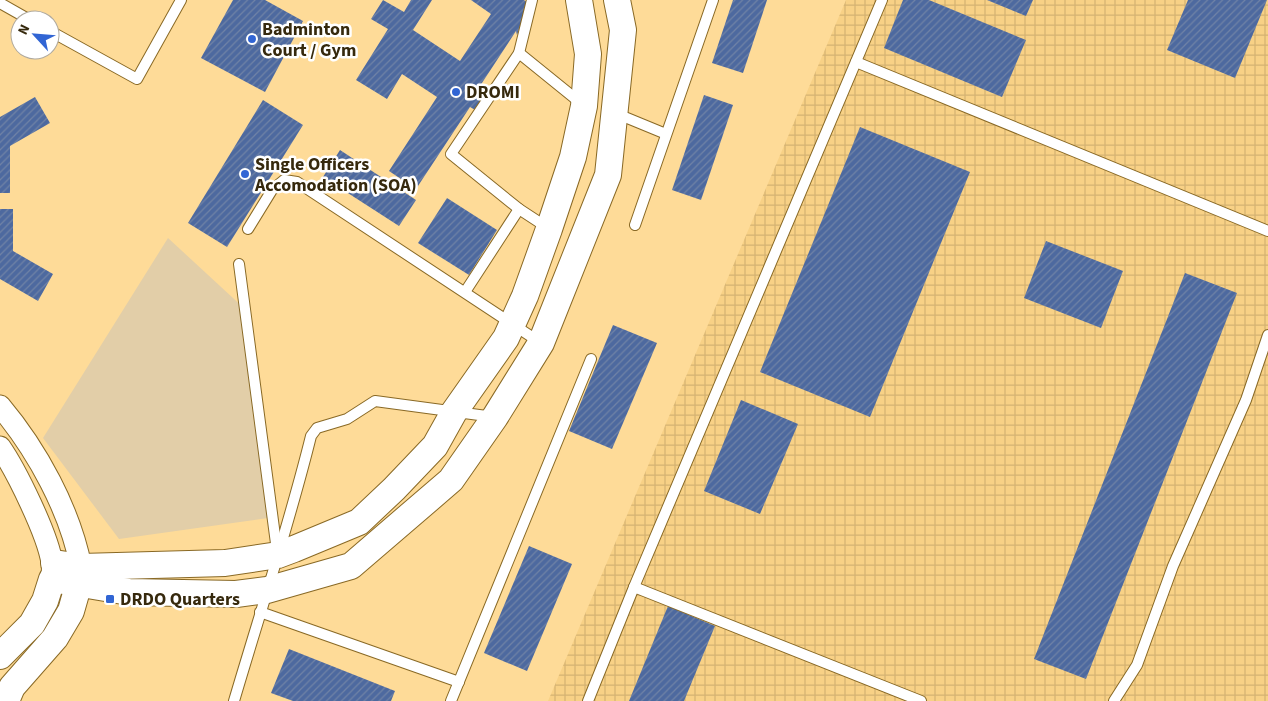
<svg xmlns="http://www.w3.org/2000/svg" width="1268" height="701" viewBox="0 0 1268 701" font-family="'Source Sans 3',sans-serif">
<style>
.industrial{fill:url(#industrial-grid)}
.green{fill:#e2cea8}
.building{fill:url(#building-hatch)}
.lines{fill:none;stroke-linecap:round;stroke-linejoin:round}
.service-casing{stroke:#896925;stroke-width:12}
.minor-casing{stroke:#896925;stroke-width:23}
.tertiary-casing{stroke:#896925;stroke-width:28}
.service{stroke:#fff;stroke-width:10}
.minor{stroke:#fff;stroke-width:21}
.tertiary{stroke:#fff;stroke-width:26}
.poi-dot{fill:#3165d4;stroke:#fff;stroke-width:2}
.labels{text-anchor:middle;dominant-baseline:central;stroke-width:5;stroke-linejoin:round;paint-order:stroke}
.poi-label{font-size:18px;font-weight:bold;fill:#36290d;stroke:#fff;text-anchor:start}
</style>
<defs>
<pattern id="industrial-grid" width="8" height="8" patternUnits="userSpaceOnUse" patternTransform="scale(1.25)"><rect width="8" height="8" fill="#f8d186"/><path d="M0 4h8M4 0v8" fill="none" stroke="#d5b372"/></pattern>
<pattern id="building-hatch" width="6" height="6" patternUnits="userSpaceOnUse" patternTransform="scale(1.25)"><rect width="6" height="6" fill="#4d699f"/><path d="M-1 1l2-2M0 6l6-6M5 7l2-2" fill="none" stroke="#7083a6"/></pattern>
</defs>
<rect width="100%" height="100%" fill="#fedb98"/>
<path class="industrial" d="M846,0H1268V701H548Z"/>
<path class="green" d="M168,238L246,310L268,518L119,539L43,438Z"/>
<g class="building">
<path d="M233,0H265L303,21L265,92L201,58Z"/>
<path d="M383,0L404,12L411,0H432L413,30L460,61L491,14L471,0H524L528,3L517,35L516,31L478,89L487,95L477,111L470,107L416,189L389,171L437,97L402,74L387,99L356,80L388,29L371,19Z"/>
<path d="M733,0H767L743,73L712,63Z"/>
<path d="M903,0H929L1026,40L1002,97L884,48Z"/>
<path d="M987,0H1033L1026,16Z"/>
<path d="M1188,0H1267L1235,78L1167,50Z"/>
<path d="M704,95L733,105L701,200L672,190Z"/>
<path d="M35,97L50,123L10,146V193H0V117Z"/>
<path d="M263,100L303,125L227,247L188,223Z"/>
<path d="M860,127L970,172L870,417L760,372Z"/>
<path d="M340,150L416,200L399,226L323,177Z"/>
<path d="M447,198L497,230L469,275L418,243Z"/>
<path d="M0,209H13V251L53,274L38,301L0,279Z"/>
<path d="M1046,241L1123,271L1101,328L1024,298Z"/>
<path d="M1185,273L1237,293L1086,679L1034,659Z"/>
<path d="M613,325L657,343L612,449L569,431Z"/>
<path d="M741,400L798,424L760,514L704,491Z"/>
<path d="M529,546L572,564L527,671L484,653Z"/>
<path d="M668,606L715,626L684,701H629Z"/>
<path d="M289,649L395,691L391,701H293L271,693Z"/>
</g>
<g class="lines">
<defs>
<g id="service">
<path d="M532,0L519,53L451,154L519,209L548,228"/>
<path d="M0,3L30,20"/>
<path d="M50,31L137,79L181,0"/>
<path d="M519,53L582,104"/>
<path d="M856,62L1268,231"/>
<path d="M615,113L666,134"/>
<path d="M635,225L713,0"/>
<path d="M248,229L272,190L284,180L297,182L541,343"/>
<path d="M239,264L277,551"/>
<path d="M465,292L519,209"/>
<path d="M634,587L882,0"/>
<path d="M260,612L459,682"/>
<path d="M234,701C260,613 289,525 311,436L317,428L347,419L375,401L494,417"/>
<path d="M451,701L591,359"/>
<path d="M588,701L634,587L921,701"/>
<path d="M1114,701L1137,665L1173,566L1246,400L1268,335"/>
</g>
<g id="minor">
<path d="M0,406C37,450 70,510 81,567"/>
<path d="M0,447C16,470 48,535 52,563C53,568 52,574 52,579"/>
</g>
<g id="tertiary">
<path d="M54,563L81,567L225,563L278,555L294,549L359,522L394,489L435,446L454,412L506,338L525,296L549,229L573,157L584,106L588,54L579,0"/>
<path d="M0,656L32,624L45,601L52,579L129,592L236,594L267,590L351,566L451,480L495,417L541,343L608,175L623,30L617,0"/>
<path d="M6,701L12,687L55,638L71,611L79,583L81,567"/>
</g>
</defs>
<use href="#service" class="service-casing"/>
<use href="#minor" class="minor-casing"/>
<use href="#tertiary" class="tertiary-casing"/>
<use href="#service" class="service"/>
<use href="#minor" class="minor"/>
<use href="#tertiary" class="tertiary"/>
</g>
<g class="poi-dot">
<circle cx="252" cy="39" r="5"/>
<circle cx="456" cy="92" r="5"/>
<circle cx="245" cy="174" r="5"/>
<rect x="105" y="594" width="10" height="10" rx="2.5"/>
</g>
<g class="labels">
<g class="poi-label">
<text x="262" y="29">Badminton<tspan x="262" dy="21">Court / Gym</tspan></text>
<text x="466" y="92">DROMI</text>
<text x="255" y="164">Single Officers<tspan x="255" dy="21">Accomodation (SOA)</tspan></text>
<text x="120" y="599">DRDO Quarters</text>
</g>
</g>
<g transform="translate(35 35) rotate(296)"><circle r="24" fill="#ffffff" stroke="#afa99e"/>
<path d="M0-4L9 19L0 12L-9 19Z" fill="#3165d4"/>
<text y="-8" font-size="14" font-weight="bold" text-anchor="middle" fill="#36290d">N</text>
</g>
</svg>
